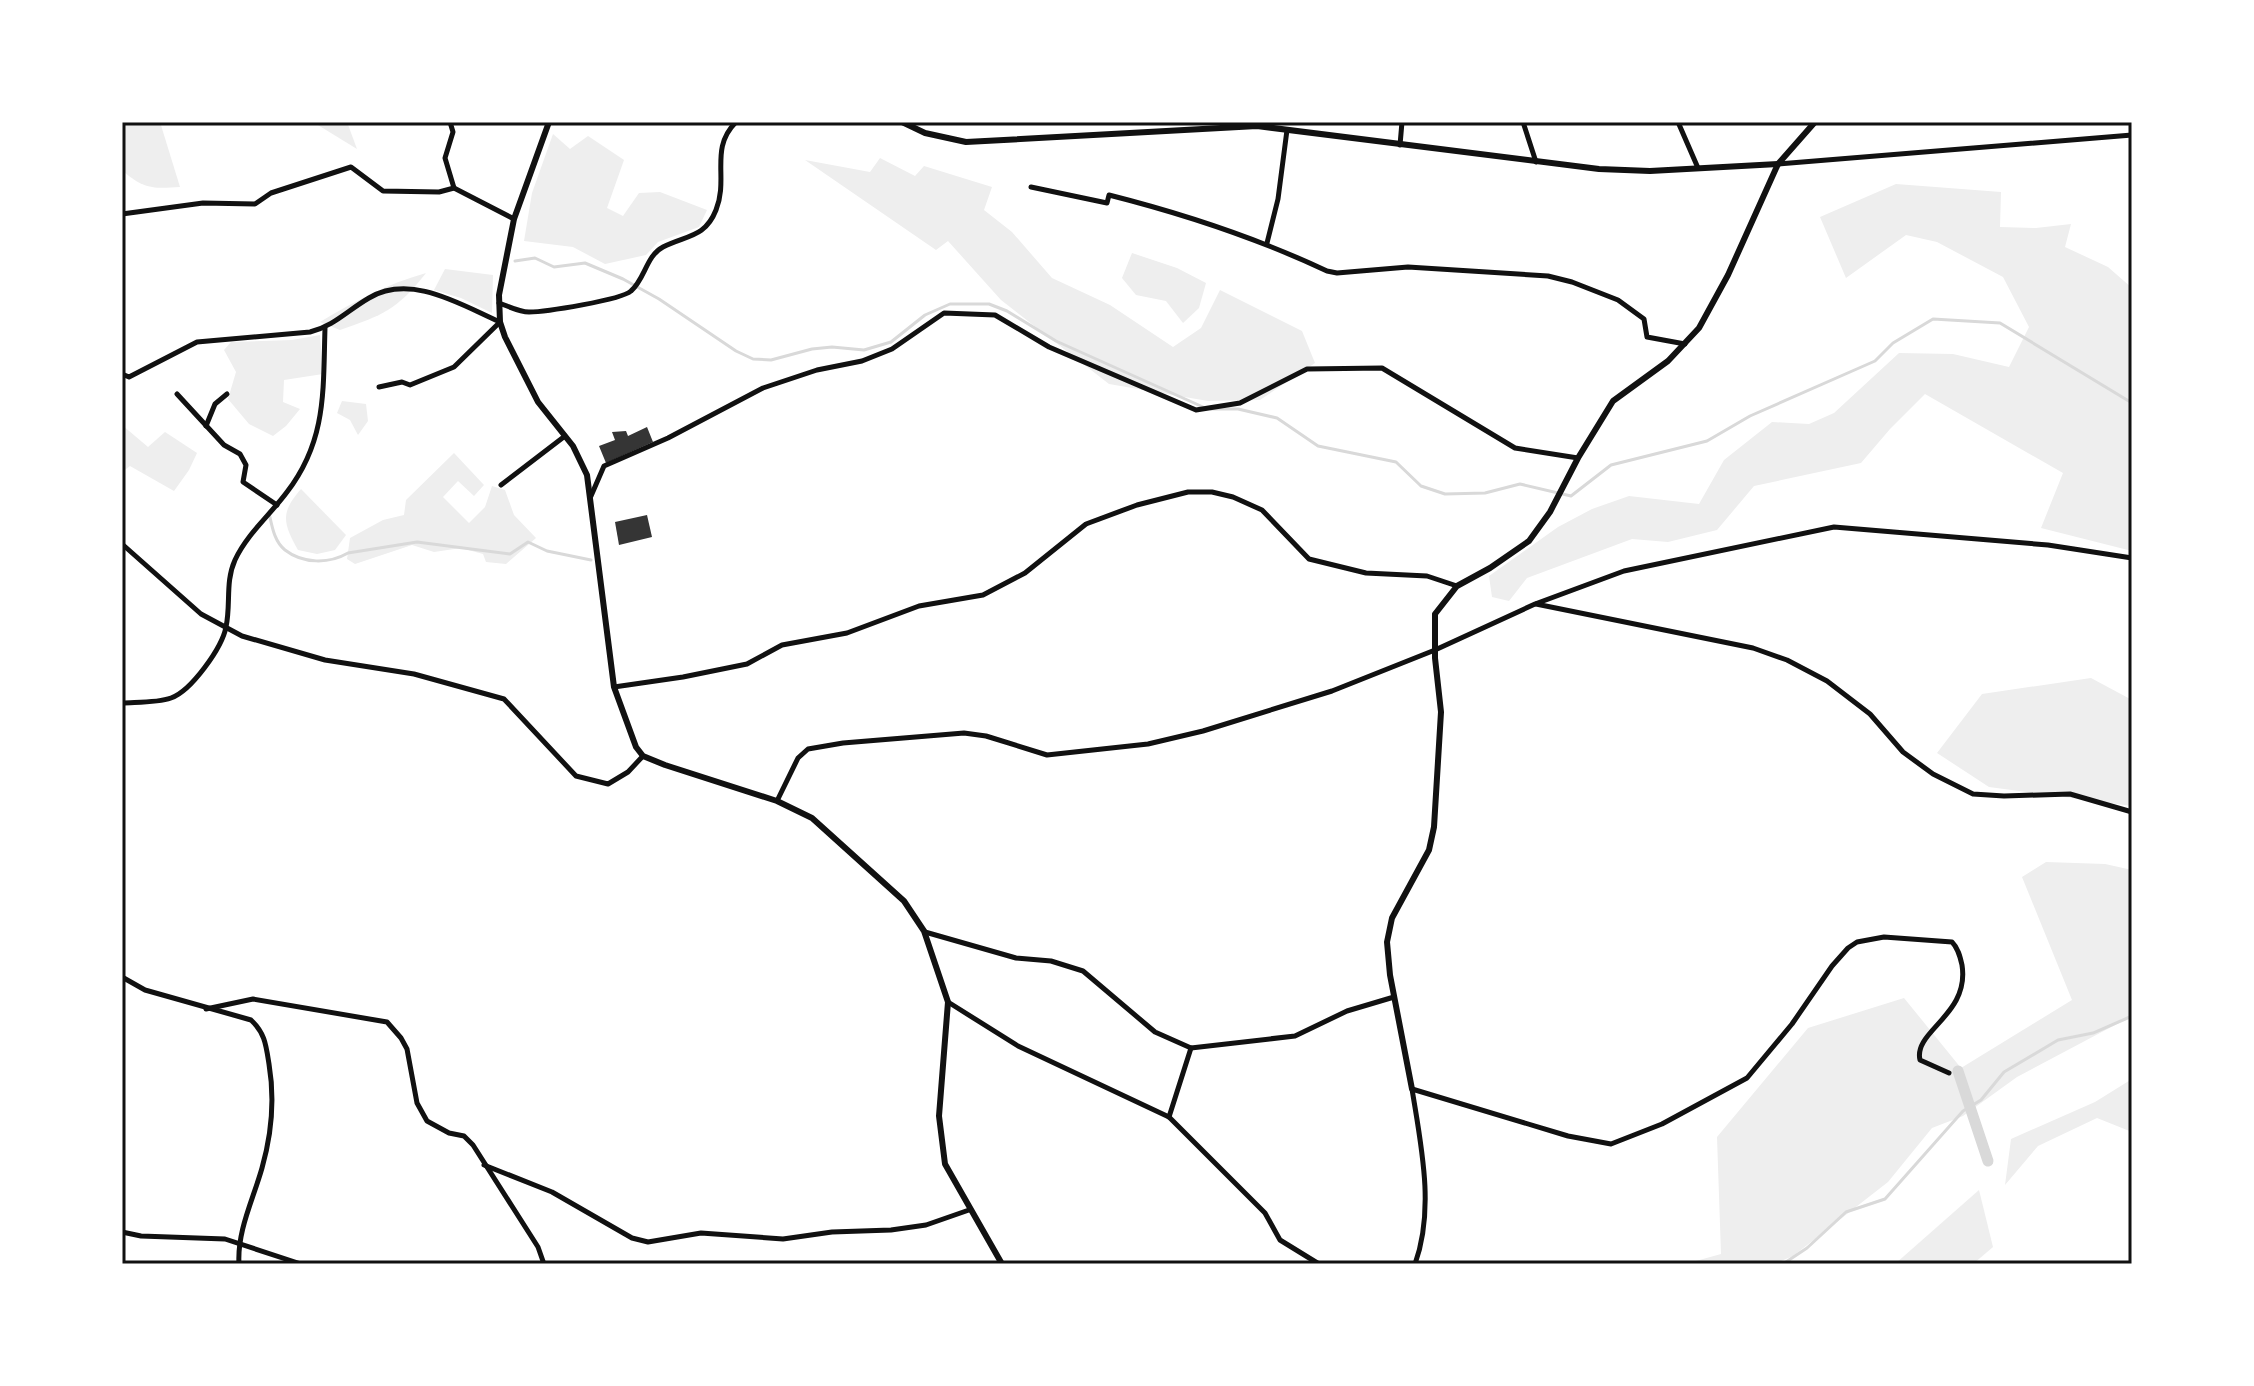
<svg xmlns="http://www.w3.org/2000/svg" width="2254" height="1386" viewBox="0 0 2254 1386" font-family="Arial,sans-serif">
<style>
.green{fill:#eee}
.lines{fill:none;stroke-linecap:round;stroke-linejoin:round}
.stream{stroke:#d9d9d9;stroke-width:3}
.canal{stroke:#d9d9d9;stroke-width:11}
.building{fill:#353535}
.minor{stroke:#111;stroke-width:5}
.tertiary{stroke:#111;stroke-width:6}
.neatline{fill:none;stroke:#111;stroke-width:3}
</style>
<rect width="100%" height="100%" fill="#fff"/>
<g class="green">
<path d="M122,122H160L180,187C153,189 143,189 122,170Z"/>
<path d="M313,122H347L357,149Z"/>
<path d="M553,134L570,149L588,136L624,160L607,208L623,216L639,193L660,192L707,210L699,227L658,242L646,255L605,264L573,247L524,241L532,193Z"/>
<path d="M880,158L915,176L924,166L992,187L984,210L1012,232L1052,278L1110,305L1173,347L1201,328L1220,290L1302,331L1315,363L1260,400L1208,401L1109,384L1001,300L948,241L936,250L805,160L870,172Z"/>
<path d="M1896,184L2001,192L2000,227L2036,228L2071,224L2065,247L2108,267L2132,288V551L2041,528L2063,473L1925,394L1890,429L1861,463L1754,486L1717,530L1668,542L1632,539L1527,578L1509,601L1492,597L1489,576L1558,527L1592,509L1629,496L1699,504L1724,460L1772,422L1809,424L1834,413L1899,353L1953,354L2009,367L2029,327L2003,277L1937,242L1906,235L1846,278L1820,217Z"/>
<path d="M1132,253L1177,268L1206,283L1199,308L1183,323L1166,301L1136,295L1122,278Z"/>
<path d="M445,269L493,275L492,313L461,298L434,290Z"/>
<path d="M426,273C397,310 383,315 340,330L320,322C355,301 387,284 426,273Z"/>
<path d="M320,335L323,374L284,380L283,402L300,409L286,426L273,436L249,424L228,399L236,372L224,350L231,342L292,340Z"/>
<path d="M342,401L366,404L368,421L358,435L350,420L337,413Z"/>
<path d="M122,425L148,447L165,432L197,453L189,470L174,491L130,466L122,472Z"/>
<path d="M454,453L484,485L474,496L458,481L443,497L469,523L485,507L492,486L505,490L514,515L536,538L506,564L486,562L483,554L461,548L434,552L412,545L355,564L347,559L350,538L383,520L404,515L406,500Z"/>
<path d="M301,489L346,535L335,550L317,554L298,550C283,523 280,513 301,489Z"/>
<path d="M2091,678L2132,700V806L1989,787L1937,753L1982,694Z"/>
<path d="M2046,862L2105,864L2132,870V1016L2017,1077L1963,1116L1932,1128L1888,1182L1793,1256L1774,1264H1685L1721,1254L1717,1137L1808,1028L1904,998L1961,1068L2072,1000L2022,877Z"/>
<path d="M2132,1079V1132L2097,1118L2038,1146L2005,1185L2011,1139L2095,1102Z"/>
<path d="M1979,1190L1993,1247L1973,1264H1895Z"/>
</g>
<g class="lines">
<g class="stream">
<path d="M515,261L535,258L554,267L585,263L623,279L659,299L736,351L753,359L771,360L812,349L832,347L864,350L891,342L925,315L950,304H989L1007,311L1056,341L1203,407"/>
<path d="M1211,409H1238L1277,418L1318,446L1396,462L1421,486L1445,494L1485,493L1520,484L1571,496L1611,465L1707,441L1750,416L1875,361L1893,343L1933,319L2000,323L2132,403"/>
<path d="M269,513C272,526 274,541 285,550C303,564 329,564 348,553L417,542L510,554L528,542L547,551L591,560"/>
<path d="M1783,1264L1807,1248L1846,1212L1885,1199L1963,1111L1981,1100L2004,1072L2058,1040L2093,1033L2132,1016"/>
</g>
<path class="canal" d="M1958,1071L1988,1161"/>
</g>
<g class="building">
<path d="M647,427L653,442L606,463L599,446L615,440L612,432L626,431L628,436Z"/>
<path d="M647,515L652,537L619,545L615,522Z"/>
</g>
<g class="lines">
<g class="minor">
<path d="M450,122L453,132L445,158L454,188"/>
<path d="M1523,122L1536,162"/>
<path d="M1678,122L1698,168"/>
<path d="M1400,145L1402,122"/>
<path d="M1778,164L2132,135"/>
<path d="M1031,187L1107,203L1109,195C1184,214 1257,238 1327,271L1337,273L1408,267L1548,276L1572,282L1618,300L1644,319L1647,337L1685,344"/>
<path d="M122,214L203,203L255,204L271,193L351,167L383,191L439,192L454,188L514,219"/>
<path d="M1267,243L1278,199L1287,130"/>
<path d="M499,303C508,306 519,312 529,312C545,312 621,300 631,291C645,279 646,256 663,247C686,235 705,238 716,210C729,178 709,149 736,122"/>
<path d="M122,374L129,377L197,342L310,332C334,326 348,310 369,298C411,273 461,305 500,322L454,367L410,385L402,382L379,387"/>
<path d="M177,394L224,445L240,454L246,465L243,482L277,505"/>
<path d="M206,426L215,404L227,394"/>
<path d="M501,485L565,436"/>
<path d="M591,496L604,466L668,438L763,388L817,370L862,361L892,349L944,313L995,315L1049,347L1196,410L1240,403L1307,369L1382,368L1515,448L1578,458"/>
<path d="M122,544L201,614L242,636L325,660L414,674L504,699L576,776L608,784L628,772L643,756"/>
<path d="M1536,604L1753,648L1787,660L1827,681L1870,714L1903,752L1933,774L1973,794L2004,796L2070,794L2132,812"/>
<path d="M614,687L683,677L747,664L782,645L847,633L919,606L983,595L1025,573L1086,524L1137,505L1188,492H1212L1233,497L1262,510L1309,559L1366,573L1427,576L1457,586"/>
<path d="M122,703C137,702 157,703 171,698C191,691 222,648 226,627C231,604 225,582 235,560C247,534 270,515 287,492C327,440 323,390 325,328"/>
<path d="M777,801L798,758L808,749L843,743L964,733L986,736L1047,755L1148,744L1203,731L1332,691L1435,650L1535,604L1624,571L1834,527L2048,545L2132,558"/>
<path d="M925,932L1016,958L1051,961L1083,971L1155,1032L1191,1048L1295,1036L1347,1011L1394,997"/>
<path d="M122,977L145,990L251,1020C265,1033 266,1045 269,1064C275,1100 272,1133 262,1168C253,1200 237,1231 239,1264"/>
<path d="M948,1002L1018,1046L1169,1117L1265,1213L1280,1240L1319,1264"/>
<path d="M206,1009L253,999L387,1022L401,1038L407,1049L417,1103L427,1121L449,1133L464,1136L473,1145L538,1247L544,1264"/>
<path d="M1169,1117L1191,1048"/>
<path d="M484,1165L552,1192L632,1238L648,1242L701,1233L783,1239L832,1232L891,1230L926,1225L969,1210"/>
<path d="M122,1232L141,1236L225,1239L301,1264"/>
<path d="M1415,1264C1435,1209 1421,1145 1412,1089L1568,1136L1611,1144L1662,1124L1747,1078L1792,1024L1832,966L1848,948L1857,942L1884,937L1952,942C1958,948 1960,956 1962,965C1970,1015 1913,1031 1920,1060L1949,1073"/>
</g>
<g class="tertiary">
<path d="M549,122L514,219L499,295L500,322L505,337L538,402L573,446L587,475L614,687L636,747L643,756L665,765L777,801L812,818L904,901L924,931L948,1002L939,1116L945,1164L1002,1264"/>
<path d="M902,122L925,133L966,142L1257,126L1599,169L1650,171L1778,164"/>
<path d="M1412,1089L1390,975L1387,942L1392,918L1429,850L1434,827L1441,712L1435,658V614L1457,586L1490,568L1529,541L1550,512L1578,458L1613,401L1668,361L1699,328L1728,275L1778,164L1815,122"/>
</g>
</g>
<rect width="2254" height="1386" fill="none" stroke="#ffffff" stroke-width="248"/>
<rect x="124" y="124" width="2006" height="1138" class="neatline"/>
</svg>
